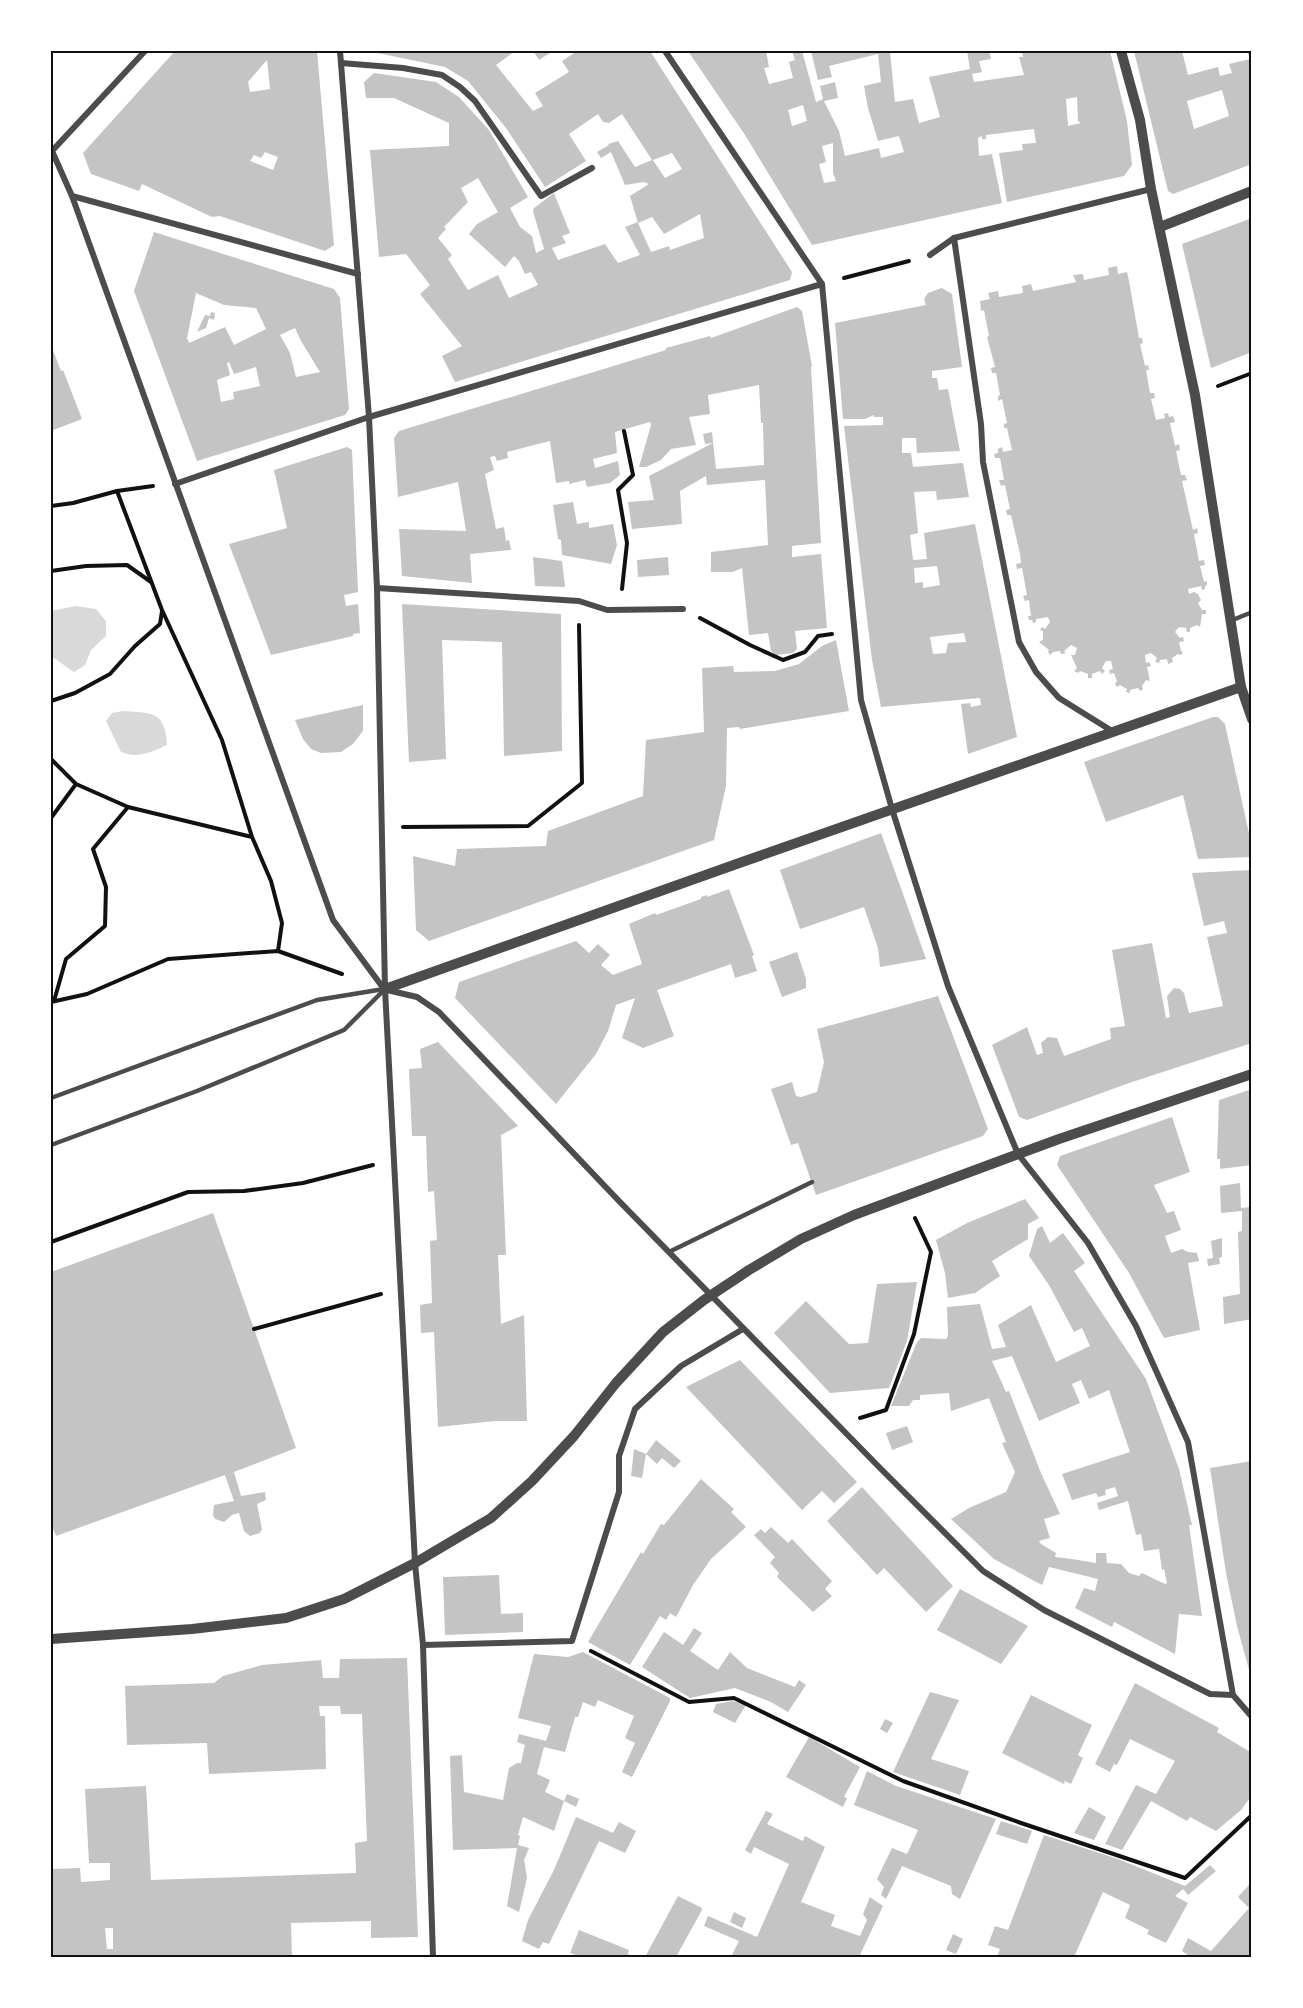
<svg xmlns="http://www.w3.org/2000/svg" width="1303" height="2008" viewBox="0 0 1303 2008" font-family="Lora,serif">
<style>
.water{fill:#d9d9d9}
.building{fill:#c4c4c4;fill-rule:evenodd}
.lines{fill:none;stroke-linecap:round;stroke-linejoin:round}
.path{stroke:#111;stroke-width:4}
.service{stroke:#4c4c4c;stroke-width:4.5}
.minor{stroke:#4c4c4c;stroke-width:6}
.tertiary{stroke:#4c4c4c;stroke-width:10}
.neatline{fill:none;stroke:#111;stroke-width:2}
</style>
<rect width="100%" height="100%" fill="#fff"/>
<g class="water">
<path d="M76,606L96,609L106,621V636L91,650L85,665L74,672L51,656V611Z"/>
<path d="M123,711C153,713 165,711 167,745C152,752 137,759 121,752L106,721L112,713Z"/>
</g>
<g class="building">
<path d="M175,51H317L334,245L325,251L220,216L212,217L142,184L139,191L91,174L83,153ZM267,60L270,89L250,92L248,82ZM265,152L278,157L273,170L250,161L254,155L261,158Z"/>
<path d="M368,51H515L496,65L533,111L543,106L535,93L569,72L562,61L574,53L573,51H650L792,272L790,280L455,382L442,356L462,346L420,294L430,285L406,254L379,257L370,150L449,146V123L394,98H366L364,82L374,73L436,82L459,97L489,130L528,197L510,208L520,227L532,236L536,253L544,249L533,211L534,208L554,193L570,233L562,236L566,243L552,248L558,260L605,244L618,263L640,255L625,227L638,222V223L630,196L649,184L644,182L625,185L611,152L601,158L597,152L609,145L608,144L618,141L635,167L652,160L622,114L609,123L603,122L598,114L569,134L586,161L545,187L506,128L468,81L445,67ZM672,153L682,169L665,178L653,160ZM478,178L498,212L477,224L469,234L505,267L514,256L519,261L525,274L531,272L538,285L509,298L498,275L468,290L448,259L452,255L438,238L446,229L444,227L468,202L461,188ZM700,214L704,238L670,250L669,246L651,252L638,223L652,217L664,234Z"/>
<path d="M533,51H553L539,60Z"/>
<path d="M688,51H766L769,67L764,68L769,84L793,78L789,62L795,60L792,51H802L816,102L823,99L820,86L835,82L838,98L824,101L839,131L845,156L879,148L881,158L904,152L899,136L878,141L868,108L864,86L881,82L878,54L829,66L832,77L818,80L811,51H890L895,102L913,99L919,123L940,117L929,77L970,69L967,51H989L991,59L979,61L982,72L972,74L974,82L1024,75L1019,57H1023L1022,51H1110L1127,121L1132,165L1124,176L1007,202L999,153L1023,150L1022,144L1036,143L1034,129L986,135V139H982V136L978,138L979,156L992,154L1002,203L812,245L745,135ZM1077,97L1078,121L1081,123L1068,126L1066,99ZM803,105L807,121L792,126L788,110ZM833,143V173L836,181L824,183L819,164L826,162L822,146Z"/>
<path d="M1134,51H1182L1188,75L1218,67L1220,76L1232,73L1229,64L1250,59L1247,51H1252V164L1173,194L1168,191ZM1222,90L1229,116L1194,129L1187,101Z"/>
<path d="M1252,218V352L1211,368L1182,244Z"/>
<path d="M154,232L334,289L340,298L349,409L345,415L197,461L134,291ZM196,293L224,305L256,308L266,329L234,345L225,327L189,343L187,338ZM295,328L301,341L320,372L296,377L290,353L280,335ZM229,362L234,374L256,367L260,386L233,392L234,399L221,402L217,380L230,375L227,363Z"/>
<path d="M1117,266L1118,274L1127,272L1129,281L1139,338H1142L1143,343L1140,344L1145,366L1148,365L1149,370H1146L1150,393H1154L1155,398L1151,399L1156,420L1165,418L1164,414L1168,413L1169,417L1173,416L1175,422L1170,423L1175,446L1179,444L1180,450L1176,451L1181,475H1185L1187,480L1182,481L1193,530L1197,528L1198,533L1194,534L1199,561L1204,560L1205,565L1200,566L1204,582L1207,581V585L1205,586V589L1202,590L1201,586L1188,589L1189,594L1194,592L1198,594L1201,600L1198,603L1202,610H1206V614H1202L1200,627L1197,625L1190,628V632H1187L1186,628L1179,627L1175,632L1180,638L1183,637L1184,641L1179,642L1181,651L1183,652L1181,655L1178,654L1172,658L1173,662L1168,664L1167,659L1160,660L1159,663L1155,662L1157,658L1151,653L1145,655L1146,663L1149,662L1151,666L1147,667L1150,681L1146,680L1142,686L1143,689L1140,691L1138,688L1130,690V693L1126,692L1127,689L1120,685L1117,687L1115,684L1117,681L1114,673L1110,674L1109,670L1113,669L1111,661H1106L1102,668L1105,671L1102,674L1100,671L1092,674V678H1088V674L1080,671L1078,673L1074,671L1077,668L1071,655H1075L1077,648L1071,645L1064,651L1066,653L1061,654L1060,651L1053,652L1050,655L1048,652L1049,650L1039,642L1043,640V631L1040,630L1042,627L1045,629L1050,622L1048,617L1036,619V622L1033,623L1032,620H1029L1028,616H1031L1029,600L1025,601L1023,596L1027,595L1022,568L1017,569L1016,564L1021,563L1020,554L1011,515H1007L1006,510L1010,509L1005,485L1001,486L999,480H1004L1000,458H995L994,454L998,453V449L1002,447L1003,452L1012,450L1007,428H1004V424L1007,423L1002,399L998,401V396L1000,395L996,373H992L991,368L995,367L987,337L989,336L984,310L981,311L980,301L990,299L988,293L998,291L999,297L1023,293L1022,286L1031,284L1033,291L1076,282L1073,275L1083,274L1084,280L1109,275L1108,268Z"/>
<path d="M942,288L952,294L962,367L932,371V378H937L939,390L948,389L960,451L917,453L916,438H902V453H911L913,467L963,463L969,497L937,500L936,491L914,492L918,533L910,535L913,560L927,559L924,533L975,524L1017,737L968,754L961,704L970,703L971,707L981,705L980,698L881,707L872,660L844,426L883,425V417H874V415L865,419H843L835,323L926,305L924,299L928,293ZM937,566L940,585L923,588V582L915,583L914,568ZM964,633L966,642L948,643L946,653L933,654L930,637Z"/>
<path d="M797,307L802,311L812,366L811,367L821,543L792,546V557L821,554L827,628L795,631L797,649L793,653L776,655L771,651L768,633L749,635L742,568L733,572H711V552L768,545L765,480L707,485L706,476L680,491L682,524L632,529L628,502L654,500L649,476L713,443L705,444L703,434L712,432L716,469L764,465L763,423H761L759,385L708,395L710,414L689,417L696,445L671,449L661,460L646,467H639L651,425L650,422L615,432L617,453L593,459L595,468L618,461L620,475L610,483L587,487L585,480L569,484V481L556,483L550,441L507,452L508,458L497,461L495,456L490,457L494,470L485,474L496,529L504,527L506,541L509,540L511,550L470,554L472,583L402,576L399,529L466,531L458,482L398,497L394,438L399,431L666,350V348L710,336L711,338Z"/>
<path d="M211,312L215,313L214,320L209,318L206,328L197,332L205,315L210,316Z"/>
<path d="M51,345L61,371L63,370L82,419L51,431Z"/>
<path d="M347,447L352,450L358,592L344,595L346,606L358,604L360,633L353,634V636L271,655L229,544L287,528L274,470Z"/>
<path d="M573,502L577,524L589,522V528L613,524L617,545L611,564L562,555L561,540L558,539L553,505Z"/>
<path d="M533,557L562,561L565,587L535,586Z"/>
<path d="M668,557L669,575L638,577L637,560Z"/>
<path d="M402,604L561,614L562,751L504,756L502,642L442,640L446,759L409,762Z"/>
<path d="M836,640L849,711L740,729L739,727L727,728L726,786L714,840L429,941L416,930L413,856L455,866L457,849L546,846L548,831L643,796L646,740L704,732L702,668L733,666L734,672L775,671L799,664L822,646Z"/>
<path d="M363,705V731L353,744L341,752L321,753L311,749L303,739L295,720Z"/>
<path d="M1213,717H1218L1225,724L1252,847V857L1198,859L1183,795L1106,822L1084,762Z"/>
<path d="M881,833L902,891L926,959L880,967L878,948L864,907L800,929L780,870Z"/>
<path d="M1252,870V1043L1132,1082L1027,1120L1019,1117L992,1045L1027,1027L1037,1055L1043,1053L1041,1043L1048,1037L1057,1038L1064,1056L1111,1039L1110,1028L1125,1026L1112,950L1152,943L1166,1018L1170,1017L1167,996L1174,988L1180,989L1184,993L1189,1013L1223,1006L1207,937L1227,933L1224,921L1204,926L1192,873Z"/>
<path d="M729,889L754,955L752,956L757,971L735,978L731,964L657,990L674,1036L643,1048L622,1038L635,998L616,1005L608,1031L596,1054L556,1104L455,998L459,982L576,941L589,953L598,944L610,955L601,965L613,975L642,964L629,924L655,913L656,915L701,899V897L707,895V897Z"/>
<path d="M797,952L806,979V988L782,997L769,962Z"/>
<path d="M938,996L988,1129L983,1136L816,1195L798,1143L791,1145L771,1089L792,1082L796,1096L801,1097L817,1092L824,1062L817,1029Z"/>
<path d="M438,1042L518,1126L501,1135L506,1255H498L501,1324L524,1315L527,1421H495L438,1427L434,1332L421,1333L420,1305L432,1303L430,1241L437,1240L434,1191L428,1192L426,1136H412L409,1069L422,1068L420,1049Z"/>
<path d="M1252,1089V1165L1220,1169V1159H1217L1219,1100Z"/>
<path d="M1172,1117L1190,1172L1154,1185L1167,1213L1174,1211L1181,1230L1165,1236L1171,1253L1182,1249L1188,1252L1197,1253L1199,1261L1188,1263L1200,1330L1164,1338L1129,1273L1057,1165L1060,1156Z"/>
<path d="M1240,1183L1241,1208L1252,1207V1319L1224,1324L1223,1297L1240,1294L1238,1232L1242,1231V1211L1221,1213L1220,1186Z"/>
<path d="M1025,1199L1039,1218L1028,1224V1239L992,1261L1000,1276L975,1293L948,1298L945,1273L936,1240L967,1223Z"/>
<path d="M213,1213L296,1448L234,1472L241,1496L265,1492L266,1500L257,1504L262,1529L260,1533L250,1536L244,1531L239,1513L232,1515L224,1522L215,1519L213,1515L214,1505L234,1501L225,1475L56,1536L51,1523V1272Z"/>
<path d="M1042,1226L1050,1243L1063,1233L1085,1263L1074,1271L1146,1379L1179,1469L1192,1525H1189L1202,1616L1179,1614L1175,1654L1114,1622L1112,1627L1075,1608L1084,1588L1095,1591L1098,1579L1049,1567L1042,1585L994,1559L951,1519L969,1508L1006,1492L1015,1472L1002,1443L1006,1442L989,1398L951,1411L949,1393L920,1395V1400H913L909,1406H891L917,1342L921,1338L946,1339L948,1336L947,1307L980,1304L992,1349L1006,1347L998,1325L1031,1305L1056,1362L1090,1346L1082,1328L1074,1332L1049,1285L1029,1256L1037,1229ZM1012,1356L1039,1421L1080,1403L1072,1384L1081,1380L1089,1399L1109,1390L1130,1452L1062,1474L1072,1500L1096,1493L1098,1497L1106,1495L1105,1490L1115,1487L1118,1496L1097,1503L1099,1510L1128,1501L1136,1535L1141,1534L1144,1551L1159,1549L1162,1570L1164,1569L1167,1583L1165,1584L1142,1573L1139,1576L1129,1573L1121,1564L1107,1563L1106,1553H1096V1563L1072,1559L1055,1557L1056,1553L1041,1544L1039,1541L1050,1538L1044,1519L1060,1514L1041,1473L1009,1391L1006,1392L992,1361Z"/>
<path d="M1222,1238V1257L1219,1258L1220,1264L1208,1266L1207,1259L1213,1258L1211,1241Z"/>
<path d="M917,1282L907,1341L889,1388L830,1393L774,1333L806,1301L849,1344L868,1343L877,1284Z"/>
<path d="M740,1360L857,1482L834,1503L822,1491L802,1510L686,1387Z"/>
<path d="M907,1426L913,1442L892,1450L886,1433Z"/>
<path d="M656,1440L681,1461L674,1468L662,1458L657,1464L646,1454L642,1478L631,1476L634,1449L646,1454Z"/>
<path d="M1252,1461V1677H1251L1237,1626L1226,1573L1210,1468Z"/>
<path d="M701,1479L734,1509L731,1512L746,1527L711,1559L693,1585L676,1617L670,1613L666,1620L660,1616L630,1665L588,1642L641,1552L643,1554L661,1524L664,1525Z"/>
<path d="M862,1487L953,1586L926,1612L884,1568L877,1575L827,1521Z"/>
<path d="M771,1527L788,1543L792,1539L832,1581L825,1589L832,1596L813,1612L777,1577L779,1573L770,1563L775,1557L754,1535L761,1529L765,1533Z"/>
<path d="M499,1575L501,1614L523,1613V1632L445,1635L443,1577Z"/>
<path d="M960,1589L1028,1626L1001,1664L937,1630Z"/>
<path d="M694,1628L702,1633L690,1651L718,1670L730,1652L747,1668L795,1687L799,1680L806,1685L788,1712L771,1702L735,1688L690,1698L642,1667L664,1632L683,1645Z"/>
<path d="M583,1652L670,1698V1701L632,1777L622,1772L635,1743L625,1738L634,1716L598,1700L595,1707L583,1702L578,1717H575L565,1752L544,1747L537,1774L550,1780L545,1792L564,1801L554,1831L523,1817L518,1835L520,1836L518,1845L529,1848L524,1860L527,1878L519,1912L507,1906L517,1848L453,1850L450,1756L462,1755L464,1792L503,1800L509,1768L517,1763H521L525,1745L517,1742L519,1734L546,1741L551,1726L518,1718L534,1654L568,1657Z"/>
<path d="M407,1658L418,1937L371,1938V1921L291,1923L292,1957H51V1869L80,1868L81,1882L110,1880V1863H89L85,1789L146,1786L151,1880L356,1873L355,1843L367,1841L362,1714H341L340,1706H319L320,1716H325L326,1769L209,1774L207,1743L127,1745L125,1686L214,1683L223,1676L262,1665L321,1660L323,1678H339L340,1659ZM105,1928H113V1949H107Z"/>
<path d="M1135,1683L1219,1728L1217,1732L1252,1753V1795L1241,1810L1216,1831L1190,1817L1187,1821L1151,1801L1122,1850L1105,1844L1136,1785L1156,1794L1175,1761L1130,1739L1117,1765L1114,1764L1110,1772L1095,1764Z"/>
<path d="M930,1692L959,1700L931,1759L969,1771L960,1795L893,1772Z"/>
<path d="M1031,1695L1092,1725L1078,1755L1083,1758L1071,1784L1065,1781L1064,1784L1002,1753Z"/>
<path d="M733,1701L746,1705L735,1723L713,1712L716,1704Z"/>
<path d="M885,1719L893,1723L887,1733L880,1729Z"/>
<path d="M809,1737L860,1767L844,1797L847,1798L843,1807L786,1777Z"/>
<path d="M867,1771L896,1786L996,1819L960,1899L952,1894L951,1886L902,1866L886,1899L881,1895L884,1887L877,1879L892,1848L907,1854L918,1830L854,1805Z"/>
<path d="M567,1794L579,1799L576,1807L564,1801Z"/>
<path d="M1089,1807L1106,1817L1094,1840L1074,1833Z"/>
<path d="M766,1811L773,1814L767,1824L803,1841L805,1836L825,1847L801,1902L835,1915L831,1926L860,1936L867,1920L863,1914L870,1897L883,1906L859,1957H731L739,1941L704,1926L708,1916L757,1937L789,1864L754,1847L751,1854L745,1850Z"/>
<path d="M576,1817L613,1833L619,1822L636,1831L625,1853L599,1841L549,1944L543,1942L539,1949L522,1941L528,1920L554,1870Z"/>
<path d="M1001,1821L1032,1831L1027,1844L996,1834Z"/>
<path d="M1044,1835L1118,1859L1185,1886L1210,1865L1216,1871L1188,1895L1183,1889L1175,1896L1188,1903L1166,1943L1147,1934L1149,1930L1125,1918L1130,1905L1103,1892L1074,1957H997L1000,1949L988,1945L995,1926L1008,1930Z"/>
<path d="M1249,1885L1252,1887V1957H1191L1182,1951L1188,1938L1211,1951L1249,1908L1238,1897Z"/>
<path d="M678,1896L702,1908V1910L676,1957H645Z"/>
<path d="M734,1912L746,1918L742,1928L730,1922Z"/>
<path d="M579,1930L629,1950L628,1954L634,1957H582L570,1953Z"/>
<path d="M953,1934L963,1939L956,1954L946,1950Z"/>
</g>
<g class="lines">
<g class="path">
<path d="M844,278L909,261"/>
<path d="M1218,386L1252,373"/>
<path d="M117,491L162,610L222,740L252,837"/>
<path d="M51,506L73,503L117,491L153,486"/>
<path d="M51,571L86,566L127,565L151,582"/>
<path d="M622,589L627,543L618,490L633,475L624,431"/>
<path d="M700,618L750,645L783,660L805,652L818,636L832,634"/>
<path d="M51,701L75,693L110,674L135,646L160,624L162,611"/>
<path d="M51,759L76,784L128,807L252,837L271,881L282,923L278,951"/>
<path d="M51,818L76,784"/>
<path d="M403,827L528,826L582,783L579,625"/>
<path d="M54,1001L66,959L105,926L106,887L93,849L128,807"/>
<path d="M51,1002L87,994L168,959L278,951L342,974"/>
<path d="M51,1242L188,1192L244,1191L303,1183L373,1165"/>
<path d="M254,1329L381,1294"/>
<path d="M860,1418L886,1410L914,1334L931,1252L915,1218"/>
<path d="M591,1651L689,1702L734,1698L903,1781L1021,1823L1185,1878L1252,1815"/>
</g>
<g class="service">
<path d="M1230,621L1250,613"/>
<path d="M51,1098L317,1000L384,989"/>
<path d="M51,1145L197,1091L344,1030L385,989"/>
<path d="M669,1252L812,1182"/>
</g>
<g class="minor">
<path d="M145,51L52,151L72,196L333,920L384,989"/>
<path d="M340,51L369,417L377,588L385,989L415,1563L423,1645L433,1957"/>
<path d="M665,51L822,284L861,700L892,809L948,986L1018,1154L1088,1243L1136,1326L1188,1442L1233,1695"/>
<path d="M341,63L403,68L442,75L460,87L475,101L541,196L592,168"/>
<path d="M72,196L358,274"/>
<path d="M954,238L981,424L983,462L1019,642L1036,672L1059,698L1112,731"/>
<path d="M930,255L954,238L1151,189"/>
<path d="M175,484L369,417L822,284"/>
<path d="M377,588L579,601L607,610L683,609"/>
<path d="M387,990L417,997L439,1012L619,1201L879,1467L983,1571L1044,1610L1210,1694L1233,1695L1252,1717"/>
<path d="M423,1645L572,1641L619,1492V1456L635,1409L681,1366L743,1329"/>
</g>
<g class="tertiary">
<path d="M1121,51L1140,120L1151,189L1195,395L1241,687L1252,719"/>
<path d="M1160,227L1252,191"/>
<path d="M385,989L745,861L1241,687"/>
<path d="M51,1639L192,1629L286,1618L344,1599L415,1563L491,1518L532,1481L574,1436L616,1383L663,1332L704,1300L749,1270L801,1239L854,1215L1059,1139L1252,1074"/>
</g>
</g>
<rect width="1303" height="2008" fill="none" stroke="#ffffff" stroke-width="105"/>
<rect x="52" y="52" width="1198" height="1904" class="neatline"/>
</svg>
